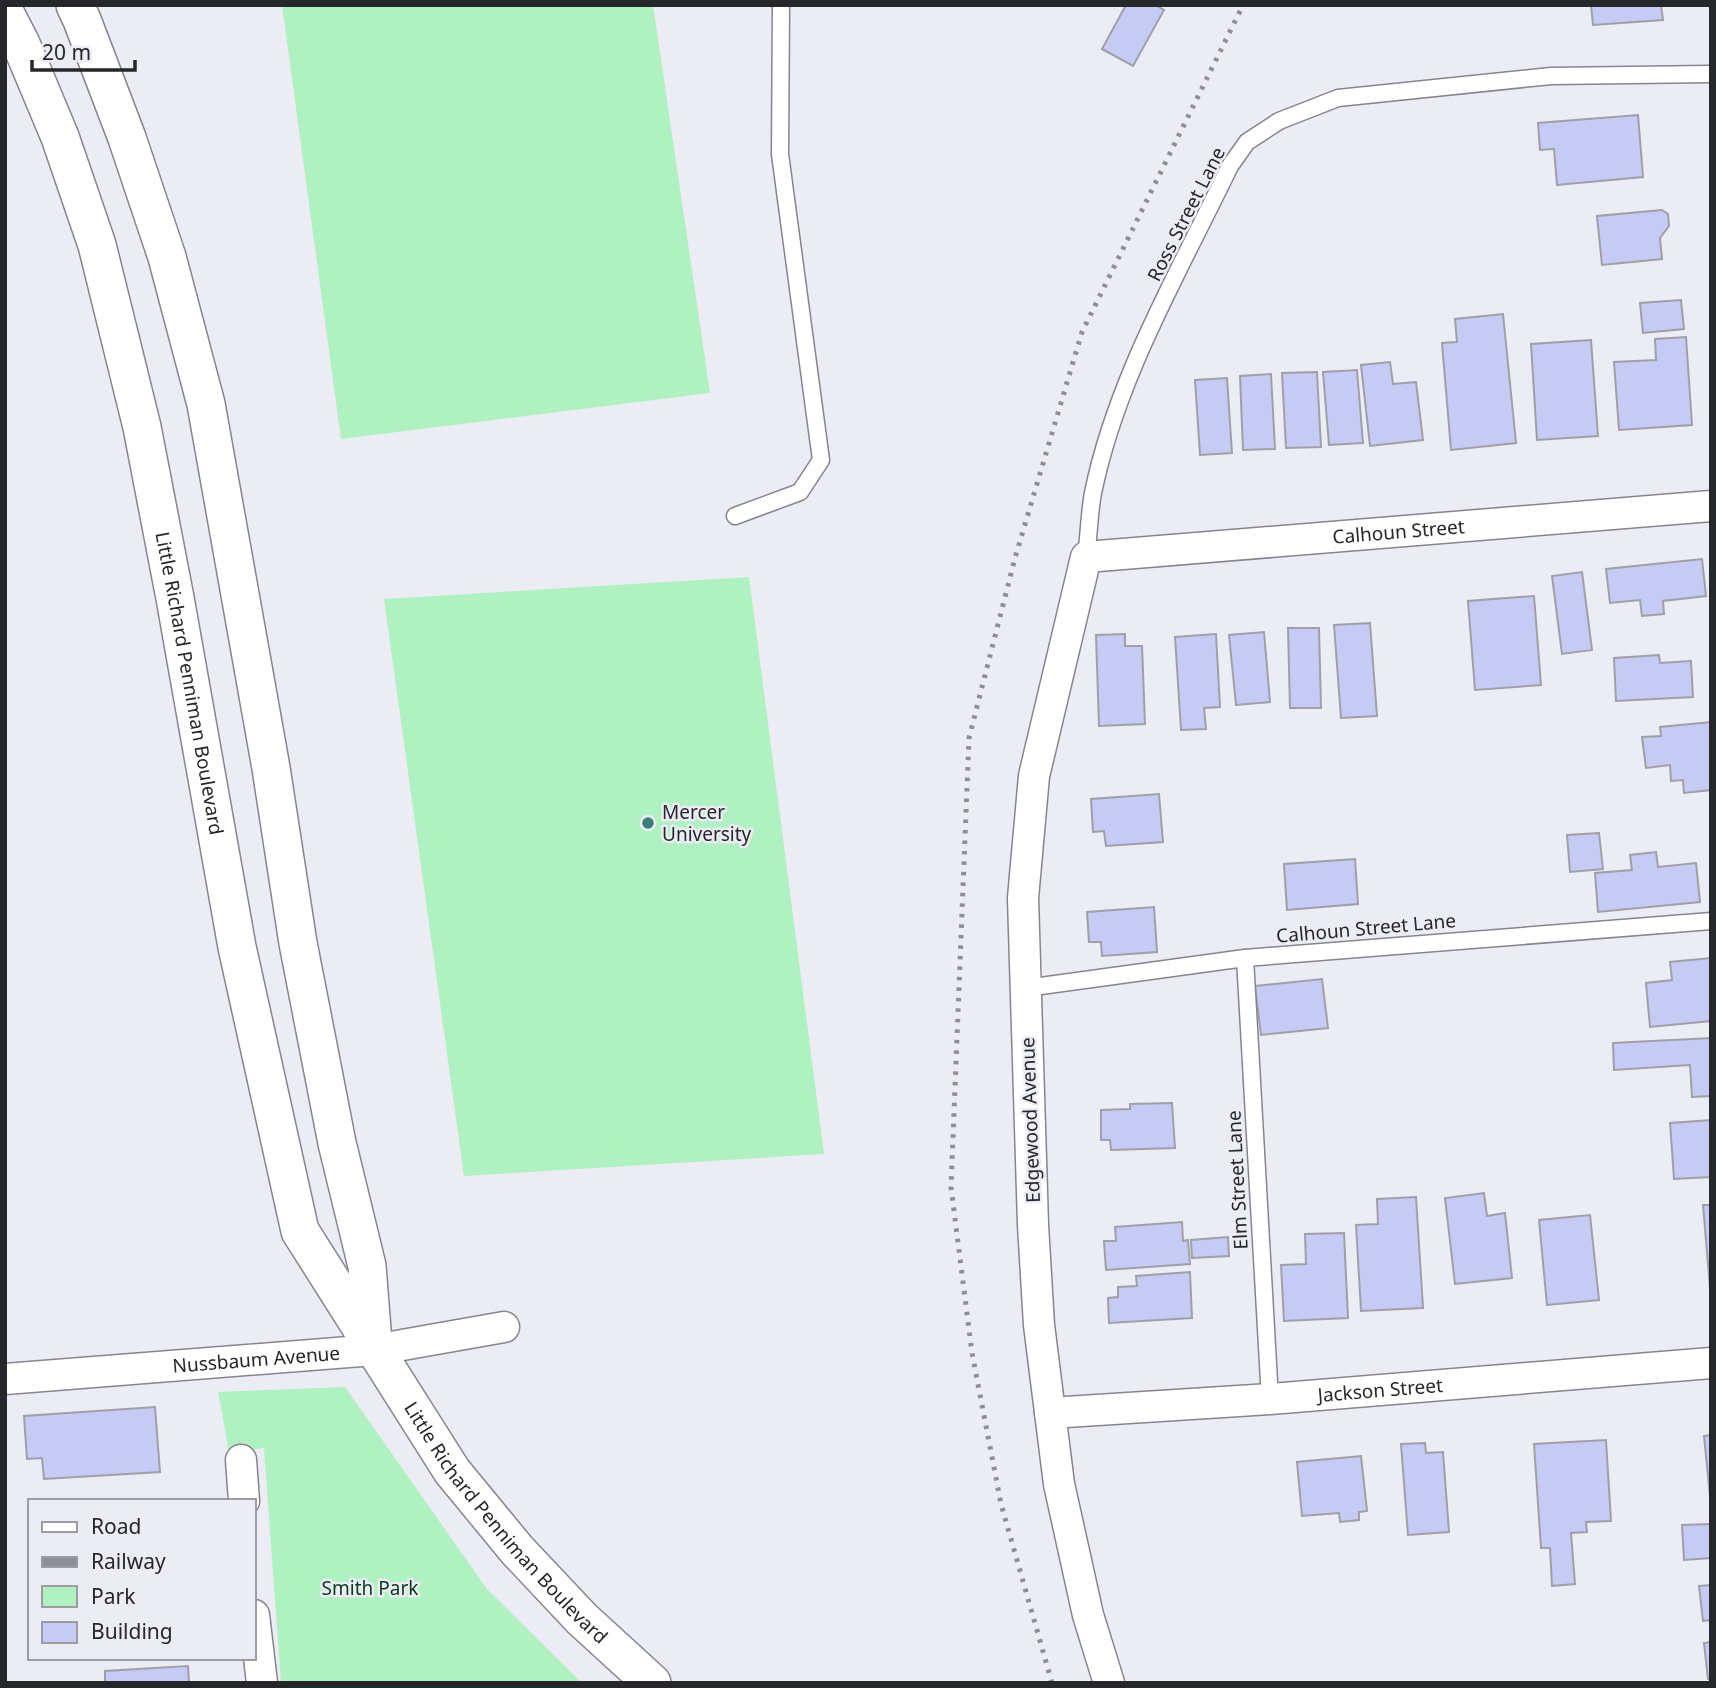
<svg xmlns="http://www.w3.org/2000/svg" width="1716" height="1688" viewBox="0 0 1716 1688" font-family="'Noto Sans',sans-serif">
<style>
.green{fill:#aff1c0}
.building{fill:#c5cbf4;stroke:#9fa0a7;stroke-width:2}
.lines{fill:none;stroke-linecap:round;stroke-linejoin:round}
.service-casing{stroke:#85868d;stroke-width:19}
.minor-casing{stroke:#85868d;stroke-width:33}
.tertiary-casing{stroke:#85868d;stroke-width:40}
.service{stroke:#fff;stroke-width:16}
.minor{stroke:#fff;stroke-width:30}
.tertiary{stroke:#fff;stroke-width:37}
.rail{stroke:#8e8f94;stroke-width:5;stroke-dasharray:3.5 7;stroke-linecap:butt}
.poi-dot{fill:#387e74;stroke:#ebecf4;stroke-width:2.5}
.labels{text-anchor:middle;dominant-baseline:central;stroke-width:5;stroke-linejoin:round;paint-order:stroke}
.street-label{font-size:19px;fill:#26272a;stroke:#ebecf4}
.poi-label{font-size:19px;fill:#26272a;stroke:#ebecf4;text-anchor:start}
.park-label{font-size:19px;fill:#073c1d;stroke:#ebecf4}
</style>
<rect width="100%" height="100%" fill="#ebecf4"/>
<g class="green">
<path d="M282,5H653L710,393L341,439Z"/>
<path d="M749,577L824,1154L464,1176L384,599Z"/>
<path d="M345,1387L487,1589L582,1683H281L264,1448L229,1452L218,1392Z"/>
</g>
<g class="building">
<path d="M1126,5H1155L1164,10L1133,66L1102,49Z"/>
<path d="M1591,5H1661L1663,20L1593,25Z"/>
<path d="M1638,115L1643,177L1557,185L1554,149L1540,150L1538,123Z"/>
<path d="M1662,210L1668,214L1669,226L1660,238L1662,259L1602,265L1597,216Z"/>
<path d="M1681,300L1684,329L1643,333L1640,303Z"/>
<path d="M1503,314L1516,443L1451,450L1442,343L1457,342L1455,319Z"/>
<path d="M1686,337L1692,425L1619,430L1614,362L1656,360L1655,339Z"/>
<path d="M1591,340L1598,436L1537,440L1531,344Z"/>
<path d="M1390,362L1393,384L1416,382L1423,440L1370,446L1361,365Z"/>
<path d="M1357,370L1363,443L1329,445L1323,372Z"/>
<path d="M1317,372L1321,447L1286,448L1282,373Z"/>
<path d="M1271,374L1275,449L1243,450L1240,376Z"/>
<path d="M1227,378L1232,453L1200,455L1195,380Z"/>
<path d="M1702,559L1706,596L1663,601L1664,614L1642,616L1640,600L1610,603L1606,569Z"/>
<path d="M1582,572L1592,650L1562,654L1552,576Z"/>
<path d="M1534,596L1541,685L1475,690L1468,601Z"/>
<path d="M1370,623L1377,716L1341,718L1334,625Z"/>
<path d="M1288,628H1319L1321,708H1290Z"/>
<path d="M1264,632L1270,702L1236,705L1229,635Z"/>
<path d="M1125,634V646H1142L1145,724L1099,726L1096,635Z"/>
<path d="M1216,634L1220,707L1204,708L1206,729L1181,730L1175,637Z"/>
<path d="M1659,655L1660,663L1691,661L1693,697L1616,701L1614,658Z"/>
<path d="M1711,722V790L1684,793L1683,780L1671,781L1670,765L1646,768L1642,737L1661,736L1660,727Z"/>
<path d="M1159,794L1163,842L1106,846L1104,831L1093,832L1091,799Z"/>
<path d="M1599,833L1603,869L1570,872L1567,835Z"/>
<path d="M1656,852L1658,867L1696,863L1700,902L1598,912L1595,873L1632,870L1630,855Z"/>
<path d="M1355,859L1358,904L1287,910L1284,864Z"/>
<path d="M1154,907L1157,952L1102,956L1101,942H1089L1087,912Z"/>
<path d="M1711,958V1021L1650,1027L1646,983L1672,980L1670,962Z"/>
<path d="M1322,979L1328,1028L1261,1035L1255,986Z"/>
<path d="M1711,1038V1096L1692,1097L1690,1065L1614,1070L1613,1043Z"/>
<path d="M1172,1103L1175,1148L1111,1150L1110,1140H1101V1110L1130,1109V1104Z"/>
<path d="M1711,1120V1177L1674,1179L1670,1123Z"/>
<path d="M1484,1193L1487,1216L1505,1213L1512,1278L1455,1284L1445,1198Z"/>
<path d="M1416,1197L1423,1308L1361,1311L1356,1225L1378,1224L1377,1199Z"/>
<path d="M1703,1205H1711V1288H1710Z"/>
<path d="M1590,1215L1599,1300L1547,1305L1539,1220Z"/>
<path d="M1182,1222L1183,1241L1188,1240L1190,1264L1106,1270L1104,1241H1116L1115,1227Z"/>
<path d="M1344,1233L1348,1318L1284,1321L1281,1265L1306,1264L1305,1234Z"/>
<path d="M1228,1237L1229,1256L1192,1258L1191,1240Z"/>
<path d="M1190,1272L1192,1318L1109,1323L1108,1298L1118,1297V1287L1137,1286L1136,1276Z"/>
<path d="M155,1407L160,1472L44,1479L42,1458L27,1459L24,1416Z"/>
<path d="M1711,1435V1496H1710L1704,1436Z"/>
<path d="M1606,1440L1611,1521L1586,1522L1587,1532L1571,1533L1575,1584L1552,1586L1550,1548H1541L1534,1444Z"/>
<path d="M1425,1443L1426,1453L1443,1452L1449,1532L1408,1535L1401,1444Z"/>
<path d="M1361,1456L1367,1511L1359,1512V1520L1340,1522L1339,1513L1302,1516L1297,1462Z"/>
<path d="M1711,1524V1558L1684,1560L1682,1525Z"/>
<path d="M1711,1585V1620L1703,1621L1699,1586Z"/>
<path d="M1711,1642V1679H1708L1704,1643Z"/>
<path d="M188,1666L189,1683H105V1671Z"/>
</g>
<g class="lines">
<defs>
<g id="service">
<path d="M735,516L800,492L821,460L780,154L781,5"/>
<path d="M1086,557C1089,536 1089,514 1093,493C1116,379 1180,270 1230,166L1247,142L1279,121L1338,98L1551,76L1711,74"/>
<path d="M1245,958L1270,1399"/>
<path d="M1026,988L1245,958L1711,921"/>
</g>
<g id="minor">
<path id="s1" d="M5,1379L374,1350L504,1327"/>
<path id="s2" d="M1050,1413L1270,1399L1711,1363"/>
<path d="M241,1460L244,1501"/>
<path d="M254,1615L262,1683"/>
<path id="s3" d="M1109,1683L1088,1615L1059,1484L1039,1325L1033,1225L1023,898L1034,776L1086,557L1711,506"/>
</g>
<g id="tertiary">
<path d="M75,5L82,20L127,138L167,257L206,404L271,768L298,943L337,1143L367,1266L373,1342"/>
<path id="s4" d="M5,13L21,44L60,137L97,245L142,427L175,598L237,947L300,1231L452,1471L517,1550L582,1619L652,1683"/>
</g>
</defs>
<use href="#service" class="service-casing"/>
<use href="#minor" class="minor-casing"/>
<use href="#tertiary" class="tertiary-casing"/>
<use href="#service" class="service"/>
<use href="#minor" class="minor"/>
<use href="#tertiary" class="tertiary"/>
<path class="rail" d="M1052,1683L1001,1504L972,1353L951,1187L969,738L1015,558L1082,332L1243,5"/>
</g>
<circle class="poi-dot" cx="648" cy="823" r="7"/>
<g class="labels">
<g class="street-label">
<text transform="translate(1186 214) rotate(-63)">Ross Street Lane</text>
<text stroke="none"><textPath href="#s3" startOffset="1454">Calhoun Street</textPath></text>
<text stroke="none"><textPath href="#s4" startOffset="698">Little Richard Penniman Boulevard</textPath></text>
<text transform="translate(1366 928) rotate(-5)">Calhoun Street Lane</text>
<text transform="translate(1030 1120) rotate(-92)">Edgewood Avenue</text>
<text transform="translate(1237 1180) rotate(-93)">Elm Street Lane</text>
<text stroke="none"><textPath href="#s1" startOffset="252">Nussbaum Avenue</textPath></text>
<text stroke="none"><textPath href="#s2" startOffset="331">Jackson Street</textPath></text>
<text stroke="none"><textPath href="#s4" startOffset="1615">Little Richard Penniman Boulevard</textPath></text>
</g>
<g class="poi-label">
<text x="662" y="812">Mercer<tspan x="662" dy="22">University</tspan></text>
</g>
<g class="park-label">
<text x="370" y="1588">Smith Park</text>
</g>
</g>
<rect width="1716" height="1688" fill="none" stroke="#26272a" stroke-width="14"/>
<rect x="28" y="1499" width="228" height="161" fill="#ebecf4" stroke="#9c9da3" stroke-width="2"/>
<rect x="42" y="1522" width="35" height="10" fill="#ffffff" stroke="#9c9da3" stroke-width="2"/>
<text x="91" y="1534" font-size="21" fill="#26272a">Road</text>
<rect x="42" y="1557" width="35" height="10" fill="#8e8f94" stroke="#9c9da3" stroke-width="2"/>
<text x="91" y="1569" font-size="21" fill="#26272a">Railway</text>
<rect x="42" y="1586" width="35" height="21" fill="#aff1c0" stroke="#9c9da3" stroke-width="2"/>
<text x="91" y="1604" font-size="21" fill="#26272a">Park</text>
<rect x="42" y="1622" width="35" height="21" fill="#c5cbf4" stroke="#9c9da3" stroke-width="2"/>
<text x="91" y="1639" font-size="21" fill="#26272a">Building</text>
<path d="M32 60v10h103v-10" fill="none" stroke="#26272a" stroke-width="3.5"/>
<text x="42" y="60" font-size="21" fill="#26272a" stroke="#ebecf4" stroke-width="5" paint-order="stroke">20 m</text>
</svg>
